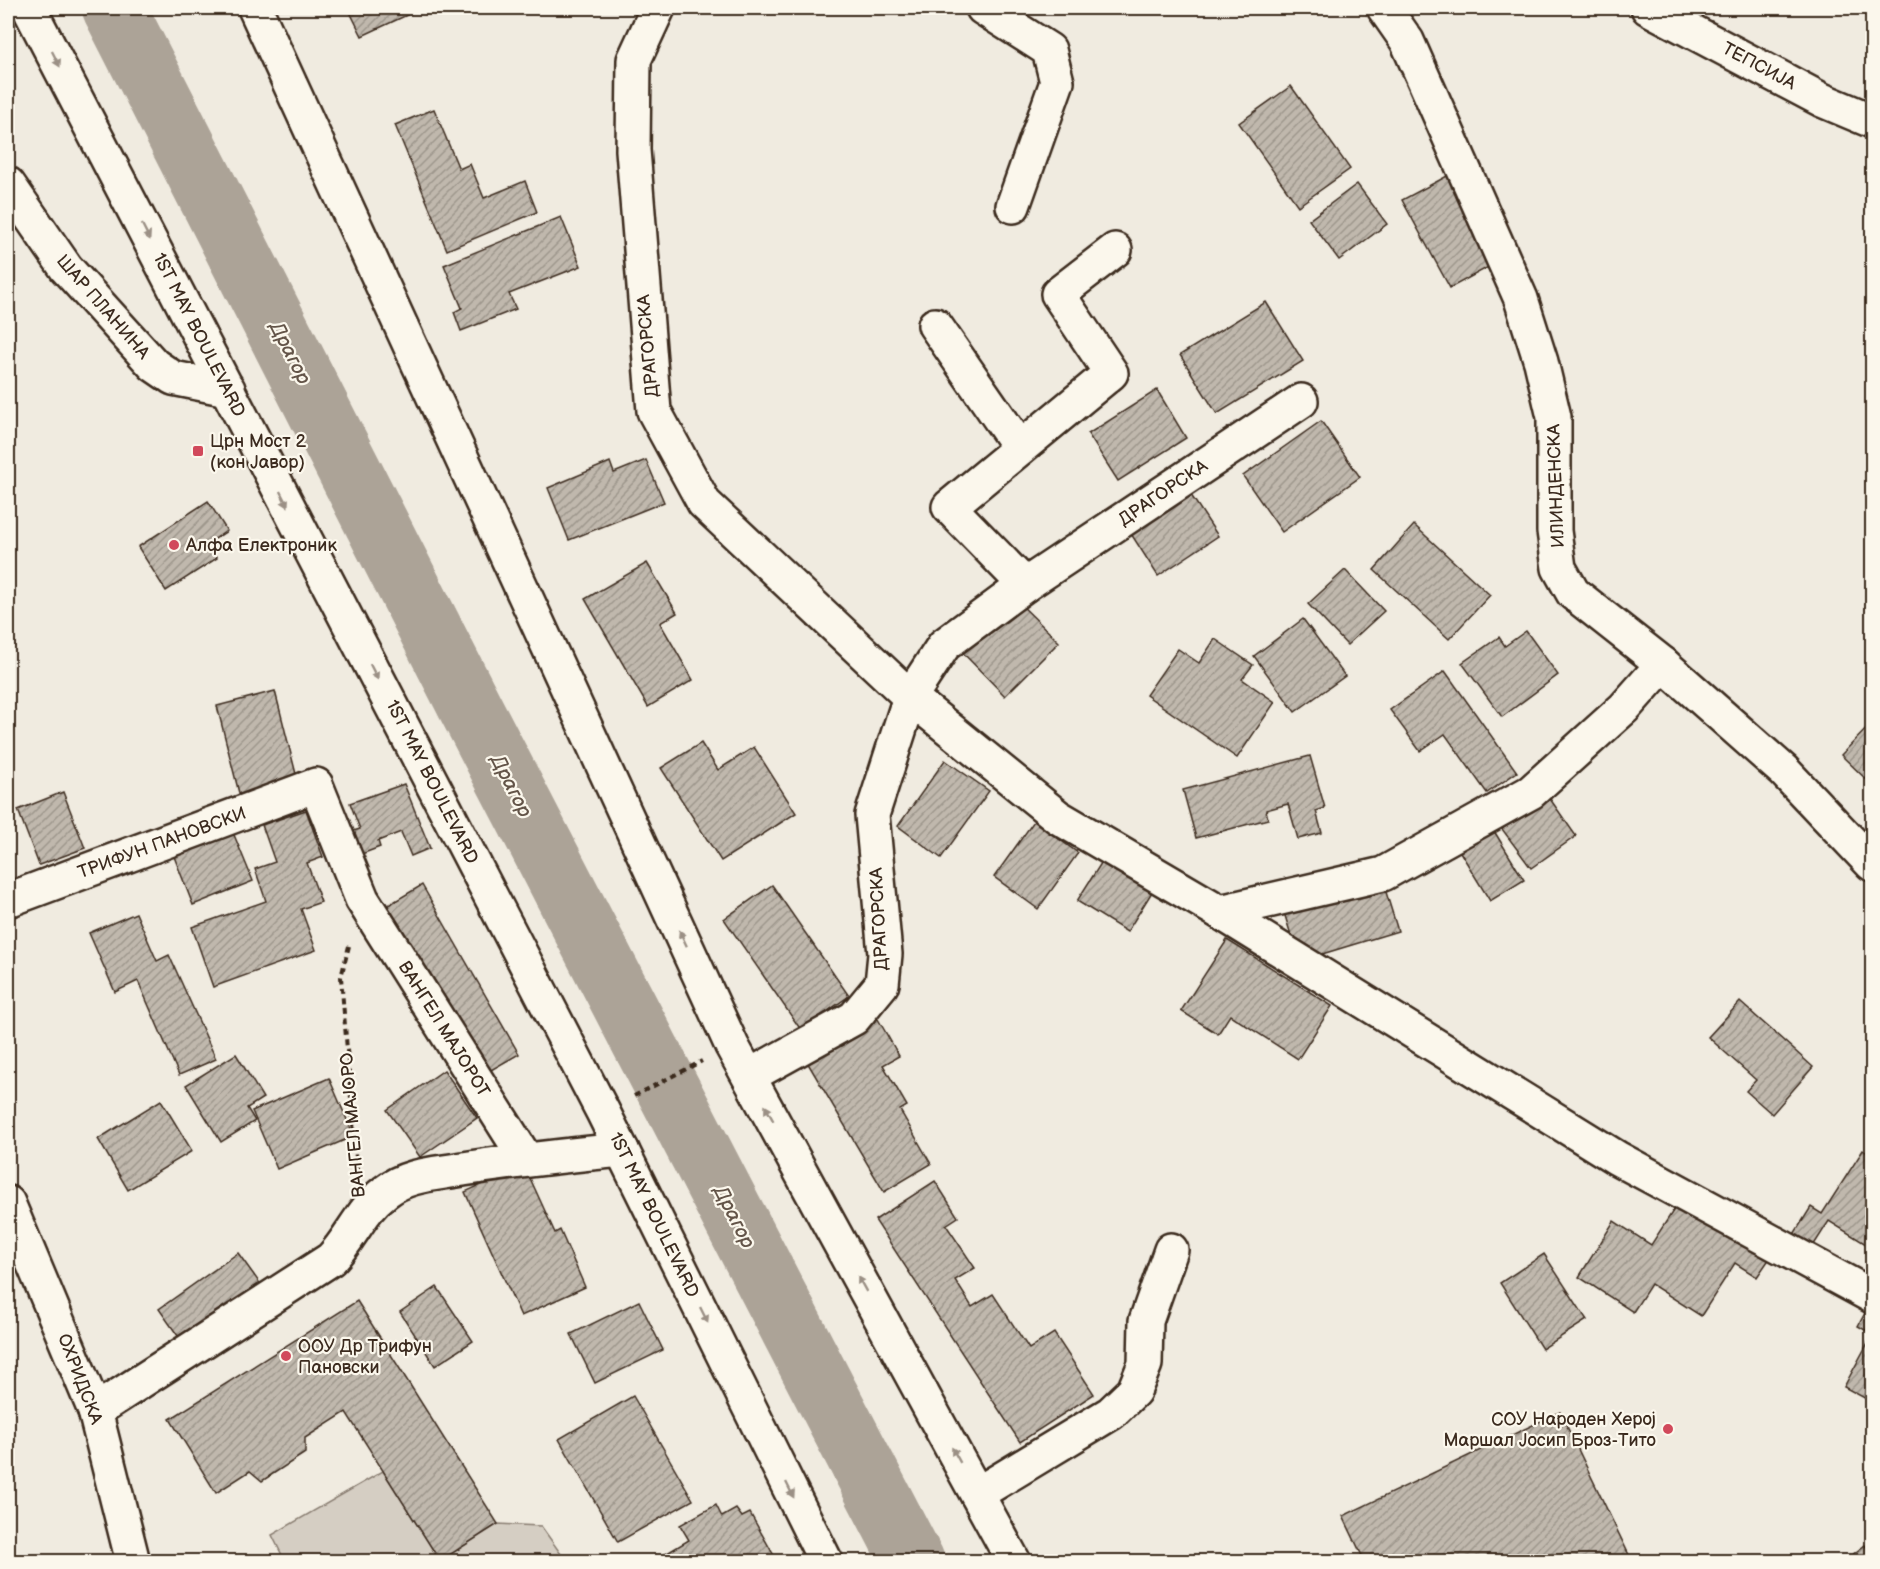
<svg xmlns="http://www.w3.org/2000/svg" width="1880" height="1569" viewBox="0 0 1880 1569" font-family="'Balsamiq Sans',sans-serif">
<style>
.green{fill:#d5cec3;stroke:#887c70;stroke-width:1.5}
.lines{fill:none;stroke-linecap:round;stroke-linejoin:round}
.river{stroke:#aca397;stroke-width:64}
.building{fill:url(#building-hatch);stroke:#3b2a1e;stroke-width:1.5}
.street-casing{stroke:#3b2a1e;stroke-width:38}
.secondary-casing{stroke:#3b2a1e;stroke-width:38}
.path{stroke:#3b2a1e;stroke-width:4;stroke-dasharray:6 4.5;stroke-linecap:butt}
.street{stroke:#fbf7ec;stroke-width:33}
.secondary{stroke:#fbf7ec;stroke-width:33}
.oneway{fill:#9b9085}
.poi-dot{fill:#d1495b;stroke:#fbf7ec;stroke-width:2}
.labels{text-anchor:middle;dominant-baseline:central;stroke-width:4.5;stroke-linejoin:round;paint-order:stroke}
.street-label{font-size:18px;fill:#3b2a1e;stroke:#fbf7ec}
.poi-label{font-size:18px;fill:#3b2a1e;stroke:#fbf7ec;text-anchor:start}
.water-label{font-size:20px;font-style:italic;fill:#635448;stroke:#fbf7ec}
</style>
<defs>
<pattern id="building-hatch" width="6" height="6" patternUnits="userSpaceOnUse" patternTransform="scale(1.5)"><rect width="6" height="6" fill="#c0b8ad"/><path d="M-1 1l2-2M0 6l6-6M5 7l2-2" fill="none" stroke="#9d968c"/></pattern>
</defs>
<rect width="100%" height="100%" fill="#f0ebe0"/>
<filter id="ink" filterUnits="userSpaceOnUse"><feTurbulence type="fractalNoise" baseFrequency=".0167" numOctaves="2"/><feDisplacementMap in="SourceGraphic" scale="12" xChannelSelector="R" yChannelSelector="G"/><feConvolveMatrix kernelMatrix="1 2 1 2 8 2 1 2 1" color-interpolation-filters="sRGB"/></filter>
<g filter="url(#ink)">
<path class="green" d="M383,1471L440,1561L498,1524L541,1526L566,1561H285L272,1535Z"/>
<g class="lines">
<path class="river" d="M114,8L471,709L913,1562"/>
</g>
<g class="building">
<path d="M348,8H422L362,36Z"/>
<path d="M1291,86L1350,169L1298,206L1239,123Z"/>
<path d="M434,109L459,169L470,164L484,198L525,181L537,212L447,250L395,125Z"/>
<path d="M1449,175L1496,263L1450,288L1402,200Z"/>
<path d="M1357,184L1387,224L1339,260L1309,220Z"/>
<path d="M561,217L581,266L509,294L516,309L461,331L454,312L462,308L444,265Z"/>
<path d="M1266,302L1303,361L1217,414L1180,355Z"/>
<path d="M1157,390L1186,438L1118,481L1088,434Z"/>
<path d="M1321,421L1360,477L1282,532L1243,476Z"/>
<path d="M646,460L664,502L569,540L548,488L610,462L614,473Z"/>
<path d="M1185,486L1218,536L1158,576L1126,526Z"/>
<path d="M208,501L227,531L207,544L217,558L166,591L138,547Z"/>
<path d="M1414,525L1490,595L1449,639L1374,570Z"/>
<path d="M647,563L677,613L660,623L693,680L648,707L585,599Z"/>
<path d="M1345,570L1384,611L1347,645L1308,604Z"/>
<path d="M1014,598L1059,642L1005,696L961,651Z"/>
<path d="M1303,619L1345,676L1295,712L1254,656Z"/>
<path d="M1526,631L1558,675L1502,717L1462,663L1499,637L1505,646Z"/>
<path d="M1215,639L1253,665L1242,679L1275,702L1237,758L1146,695L1178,649L1199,663Z"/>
<path d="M1445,671L1517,772L1487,793L1445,734L1420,751L1390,710Z"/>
<path d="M275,691L298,782L240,797L217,706Z"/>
<path d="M1872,723V785L1841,755Z"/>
<path d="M701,743L718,770L754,747L796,813L721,861L661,768Z"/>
<path d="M1310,756L1325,808L1316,811L1322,833L1298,839L1288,804L1266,810L1268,819L1196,838L1183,790Z"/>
<path d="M945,760L989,791L941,858L898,826Z"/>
<path d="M404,784L430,848L411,856L401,832L378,841L380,847L359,855L350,832L360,829L350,803Z"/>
<path d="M63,792L85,848L39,865L18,810Z"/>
<path d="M1548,796L1576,836L1531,868L1502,829Z"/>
<path d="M306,810L323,857L307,863L321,902L301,909L316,950L213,987L192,927L266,901L255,869L275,862L262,825Z"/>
<path d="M1034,821L1078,853L1038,909L994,877Z"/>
<path d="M1491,826L1524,880L1490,901L1457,847Z"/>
<path d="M232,830L253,881L193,905L173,854Z"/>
<path d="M1103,860L1152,892L1127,932L1077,901Z"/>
<path d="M1381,876L1398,931L1299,961L1282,906Z"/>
<path d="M422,885L519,1054L477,1078L380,910Z"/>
<path d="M772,885L849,996L801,1030L724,919Z"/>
<path d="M136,913L157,961L169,955L216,1059L179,1075L138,981L115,992L89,933Z"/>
<path d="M1227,940L1332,1006L1298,1059L1230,1015L1218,1034L1181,1011Z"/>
<path d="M1740,1002L1813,1067L1772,1114L1746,1091L1756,1080L1708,1037Z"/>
<path d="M878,1019L899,1056L883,1065L907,1106L900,1110L931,1164L884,1192L806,1060Z"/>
<path d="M236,1054L263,1098L247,1108L255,1121L221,1142L186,1085Z"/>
<path d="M444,1070L477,1118L420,1157L387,1110Z"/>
<path d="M329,1078L354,1136L277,1169L252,1111Z"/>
<path d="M161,1100L192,1151L128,1190L98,1139Z"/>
<path d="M1863,1150L1872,1156V1241L1869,1246L1829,1221L1810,1251L1791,1239L1811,1207L1822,1214Z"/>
<path d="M524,1165L555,1233L560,1230L585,1287L521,1316L465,1192Z"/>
<path d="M935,1181L958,1217L946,1225L975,1268L955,1280L972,1307L993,1294L1029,1349L1054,1333L1094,1394L1020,1442L875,1220Z"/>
<path d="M1682,1197L1772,1255L1757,1277L1735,1263L1701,1316L1651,1284L1633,1312L1579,1277L1614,1221L1651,1245Z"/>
<path d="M238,1253L264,1289L185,1346L159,1309Z"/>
<path d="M1544,1254L1587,1320L1542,1349L1500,1283Z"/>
<path d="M437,1287L473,1341L435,1366L400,1312Z"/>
<path d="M357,1301L498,1524L440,1561L346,1412L305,1438V1453L262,1481L250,1471L216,1493L170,1419Z"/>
<path d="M639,1301L663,1350L595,1383L571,1334Z"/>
<path d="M1870,1304L1872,1305V1334L1858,1326Z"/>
<path d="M1872,1335V1402L1844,1387Z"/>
<path d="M633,1396L693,1500L618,1542L559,1439Z"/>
<path d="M1560,1412L1630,1557L1622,1562H1365L1343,1516Z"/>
<path d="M716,1505L722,1517L736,1509L742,1517L750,1513L777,1561L652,1562L689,1540L680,1525Z"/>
<path d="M1865,1545L1872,1555V1562H1843Z"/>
<path d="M241,1555L244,1562H224Z"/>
</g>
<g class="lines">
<defs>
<g id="street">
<path d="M658,8L634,60L633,150L654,411L704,503L910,697L1058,817L1220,912L1617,1158L1872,1296"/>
<path d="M983,8L1049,50L1057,82L1013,206"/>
<path d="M1384,8L1407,41L1521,299L1541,362L1554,417V531L1559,568L1573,593L1663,664L1784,771L1872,864"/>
<path d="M1648,8L1822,100L1872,121"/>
<path d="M8,184L66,268L154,365L173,378L228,389"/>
<path d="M935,325L1020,448"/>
<path d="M1025,585L949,507L1111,373L1058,294L1115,250"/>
<path d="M8,900L316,785L362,899L526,1159"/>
<path d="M1220,912L1383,874L1531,792L1624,708L1663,664"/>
<path d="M749,1076L854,1018L882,984L885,954L872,815L910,697L944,645L1025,585L1301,401"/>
<path d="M95,1411L331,1259C352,1237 361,1210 385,1192C407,1174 436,1174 463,1169C516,1161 568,1155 622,1150"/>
<path d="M977,1494L1111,1413L1134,1391L1145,1364L1146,1321L1171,1250"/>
</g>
<g id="secondary">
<path d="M29,8L603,1112L826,1562"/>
<path d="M255,8L732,1046L1014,1562"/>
<path d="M8,1203L95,1411L133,1562"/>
</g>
</defs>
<use href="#street" class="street-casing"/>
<use href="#secondary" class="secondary-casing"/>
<g class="path">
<path d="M349,946L341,977L357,1171"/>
<path d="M634,1096L702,1061"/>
</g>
<use href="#street" class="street"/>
<use href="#secondary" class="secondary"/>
</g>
<defs><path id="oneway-solid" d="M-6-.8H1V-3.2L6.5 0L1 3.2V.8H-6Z" transform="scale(1.5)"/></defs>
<g class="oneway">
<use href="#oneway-solid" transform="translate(56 59) rotate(63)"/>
<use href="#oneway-solid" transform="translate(146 232) rotate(63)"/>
<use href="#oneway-solid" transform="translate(284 499) rotate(63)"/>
<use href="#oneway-solid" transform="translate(374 672) rotate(63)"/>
<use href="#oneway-solid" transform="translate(683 938) rotate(-115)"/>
<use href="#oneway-solid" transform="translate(769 1113) rotate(-119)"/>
<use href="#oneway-solid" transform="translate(862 1284) rotate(-119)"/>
<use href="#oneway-solid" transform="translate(704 1315) rotate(64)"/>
<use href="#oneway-solid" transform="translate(956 1455) rotate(-119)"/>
<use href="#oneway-solid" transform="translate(790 1490) rotate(64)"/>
</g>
</g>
<g class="poi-dot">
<rect x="192" y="445" width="12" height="12" rx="3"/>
<circle cx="174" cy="545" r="6"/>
<circle cx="286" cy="1356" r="6"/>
<circle cx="1668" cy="1429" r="6"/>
</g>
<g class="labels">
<g class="street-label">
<text transform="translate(1759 66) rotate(28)">ТЕПСИЈА</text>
<text transform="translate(103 307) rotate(49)">ШАР ПЛАНИНА</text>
<text transform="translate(199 335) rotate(63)">1ST MAY BOULEVARD</text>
<text transform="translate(648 346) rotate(-95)">ДРАГОРСКА</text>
<text transform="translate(1556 486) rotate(-92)">ИЛИНДЕНСКА</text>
<text transform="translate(1163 493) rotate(-34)">ДРАГОРСКА</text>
<text transform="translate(432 782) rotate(63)">1ST MAY BOULEVARD</text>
<text transform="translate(162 843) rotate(-20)">ТРИФУН ПАНОВСКИ</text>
<text transform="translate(879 919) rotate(-93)">ДРАГОРСКА</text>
<text transform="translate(444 1029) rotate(58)">ВАНГЕЛ МАJОРОТ</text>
<text transform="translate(353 1125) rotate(-95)">ВАНГЕЛ МАЈОРО</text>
<text transform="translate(654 1215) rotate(64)">1ST MAY BOULEVARD</text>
<text transform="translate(80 1379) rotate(69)">ОХРИДСКА</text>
</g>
<g class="poi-label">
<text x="210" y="441">Црн Мост 2<tspan x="210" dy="21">(кон Јавор)</tspan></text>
<text x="186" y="545">Алфа Електроник</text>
<text x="298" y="1346">ООУ Др Трифун<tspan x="298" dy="21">Пановски</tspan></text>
<text x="1656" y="1419" text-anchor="end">СОУ Народен Херој<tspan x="1656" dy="21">Маршал Јосип Броз-Тито</tspan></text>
</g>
<g class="water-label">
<text transform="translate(290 353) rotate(63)">Драгор</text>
<text transform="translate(511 786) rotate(63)">Драгор</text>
<text transform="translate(734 1217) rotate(63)">Драгор</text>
</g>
</g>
<rect width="1880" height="1569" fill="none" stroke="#fbf7ec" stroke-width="30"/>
<rect x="15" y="15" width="1850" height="1539" fill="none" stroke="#3b2a1e" stroke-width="2" filter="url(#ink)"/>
</svg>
